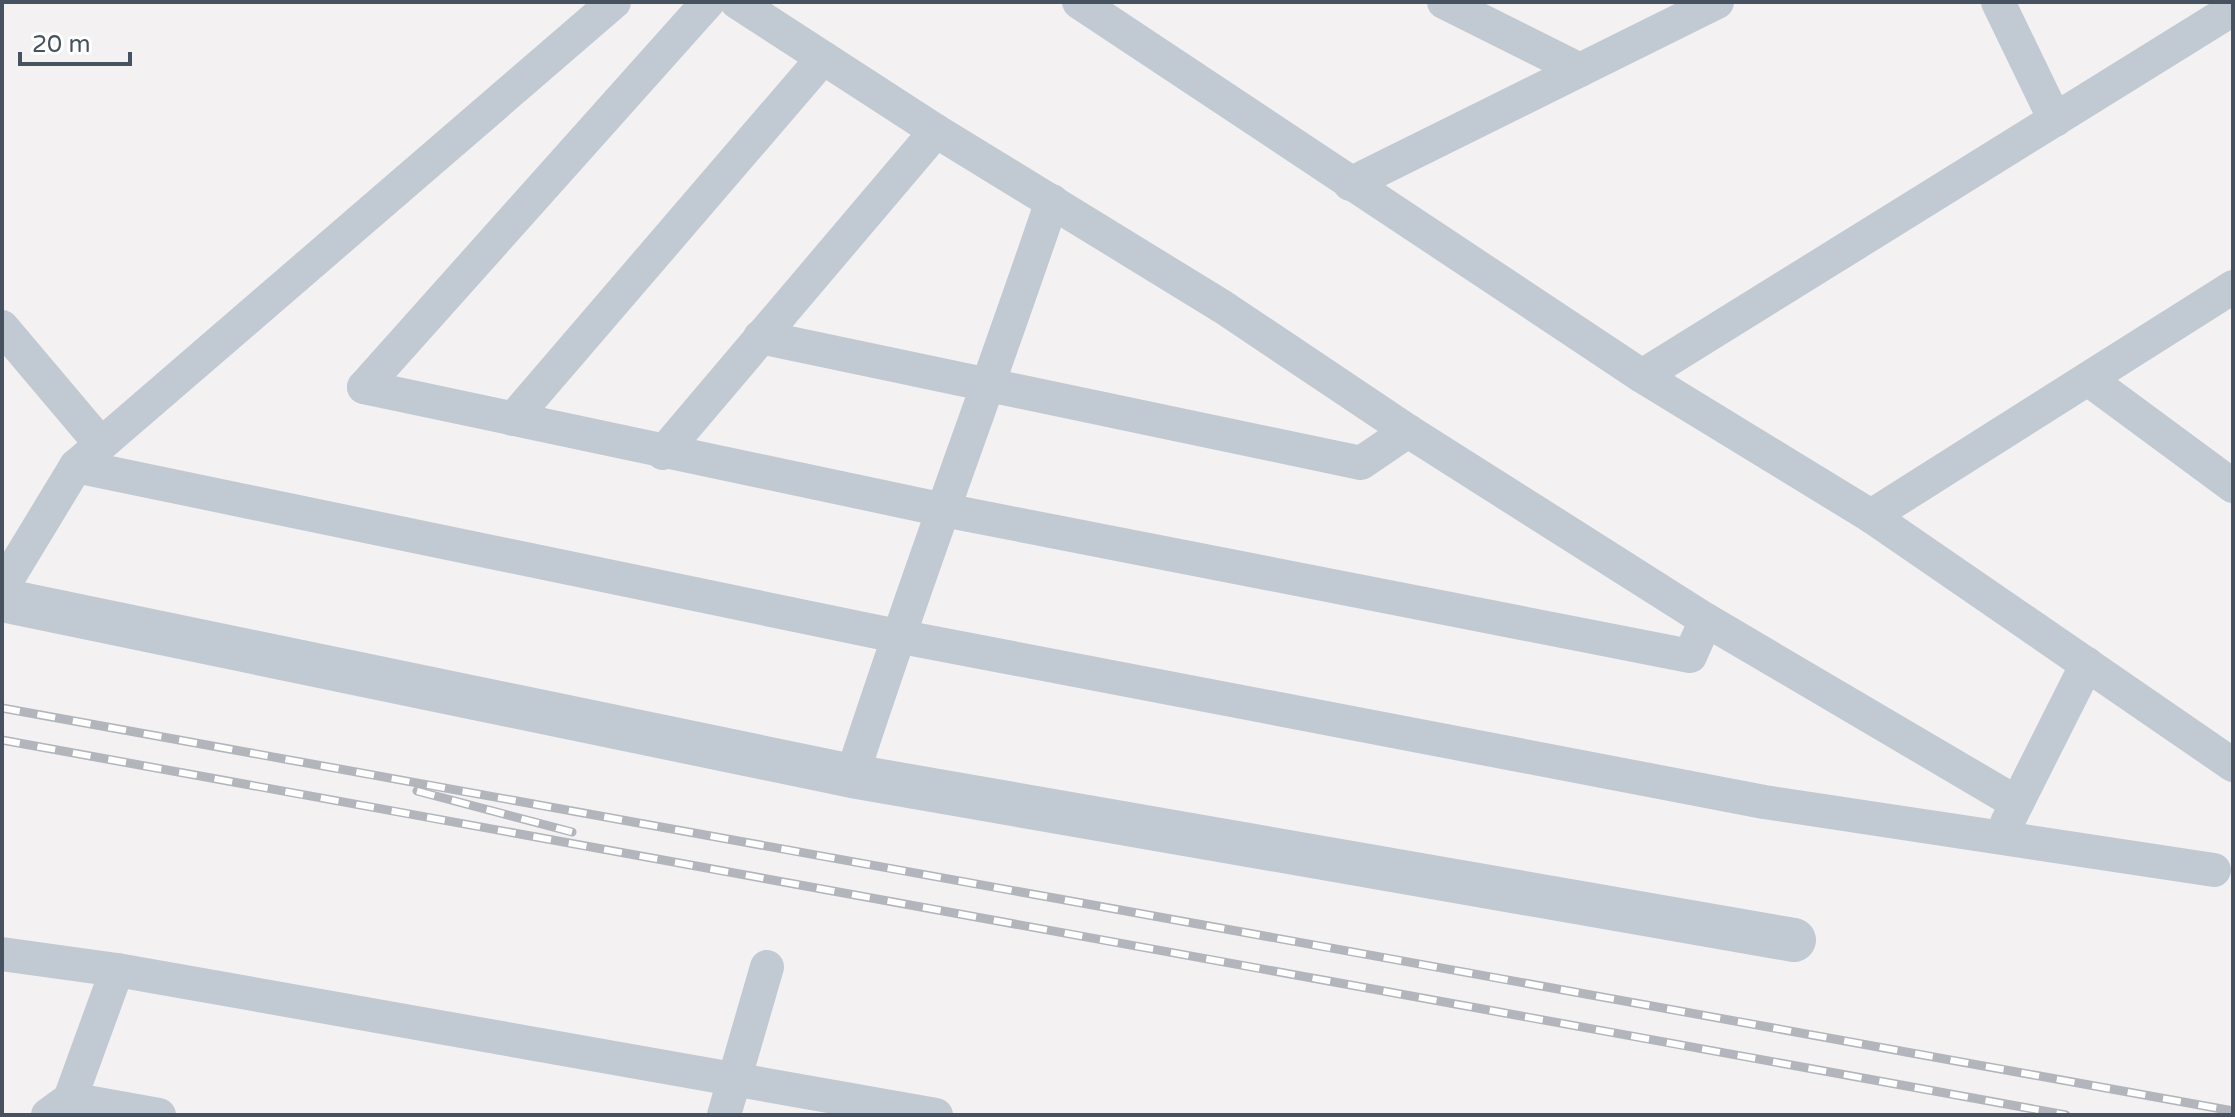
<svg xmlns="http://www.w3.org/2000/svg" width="2235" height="1117" viewBox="0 0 2235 1117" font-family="'Varela Round',sans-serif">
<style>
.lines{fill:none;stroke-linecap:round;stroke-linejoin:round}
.minor{stroke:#c1cad3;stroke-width:34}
.tertiary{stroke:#c1cad3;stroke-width:44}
.rail-casing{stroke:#b2b5bc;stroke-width:9}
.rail{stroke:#fff;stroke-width:6;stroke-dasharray:18;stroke-linecap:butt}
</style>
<rect width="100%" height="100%" fill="#f3f1f1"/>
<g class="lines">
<g class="minor">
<path d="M737,2L936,131L1223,307L1408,431L1706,620L2017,803"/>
<path d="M1079,2L1642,376L1871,516L2233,765"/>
<path d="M1444,2L1580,70"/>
<path d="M1998,2L2055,120"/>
<path d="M1350,184L1717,2"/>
<path d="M2,327L100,443"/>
<path d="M760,337L1361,463L1408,431"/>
<path d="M1642,376L2233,9"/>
<path d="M2088,379L2233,486"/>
<path d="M364,387L944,510L1690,656L1706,620"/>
<path d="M364,387L708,2"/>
<path d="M513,419L823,58"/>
<path d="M663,453L936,131"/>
<path d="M76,466L897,636L1764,802L2214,870"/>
<path d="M1871,516L2233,287"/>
<path d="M2,588L76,466L614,2"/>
<path d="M852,776C914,583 987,393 1052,201"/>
<path d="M2007,823L2087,664"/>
<path d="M2,954L117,970L936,1115"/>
<path d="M70,1099L159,1115"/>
<path d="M48,1115L70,1099L117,970"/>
<path d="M724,1115L767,967"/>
</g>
<path class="tertiary" d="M2,600L852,776L1794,940"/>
<defs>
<g id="rail">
<path d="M2,708L2233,1111"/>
<path d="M2,740L2066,1115"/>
<path d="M417,791L572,832"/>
</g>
</defs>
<use href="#rail" class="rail-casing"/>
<use href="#rail" class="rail"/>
</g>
<rect width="2235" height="1117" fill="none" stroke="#475260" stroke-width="8"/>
<path d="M20 52v12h110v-12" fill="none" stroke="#475260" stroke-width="4"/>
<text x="32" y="52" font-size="24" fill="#475260" stroke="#ffffff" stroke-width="6" paint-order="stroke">20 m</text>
</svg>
